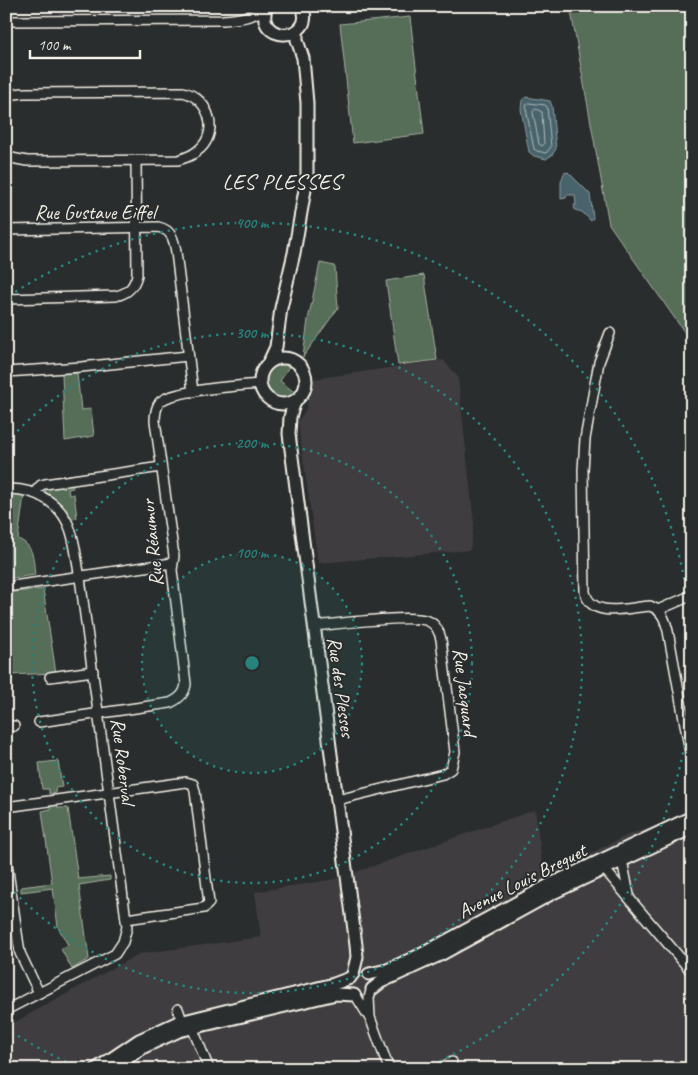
<svg xmlns="http://www.w3.org/2000/svg" width="698" height="1075" viewBox="0 0 698 1075" font-family="Caveat,sans-serif">
<style>
.built{fill:#403d40}
.green{fill:#566d59;stroke:#a5afa0}
.water{fill:#48646c;stroke:#8d9c9e}
.lines{fill:none;stroke-linecap:round;stroke-linejoin:round}
.shore{stroke:#afb9b6;stroke-width:1}
.minor-casing{stroke:#f4f1e8;stroke-width:12}
.tertiary-casing{stroke:#f4f1e8;stroke-width:15}
.minor{stroke:#2a2d2e;stroke-width:9}
.tertiary{stroke:#2a2d2e;stroke-width:11}
.ring{fill:none;stroke:#26827a;stroke-width:2.5;stroke-dasharray:2.5 5}
.labels{text-anchor:middle;dominant-baseline:central;stroke-width:4;stroke-linejoin:round;paint-order:stroke}
.street-label{font-size:20px;fill:#f4f1e8;stroke:#2a2d2e}
.quarter-label{font-size:22px;letter-spacing:1px;fill:#f4f1e8;stroke:#2a2d2e}
.centre{fill:#26827a;stroke:#2a2d2e;stroke-width:2.5}
.ring-label{font-size:15px;text-anchor:middle;font-weight:bold;fill:#26827a;stroke:#2a2d2e;stroke-width:4;stroke-linejoin:round;paint-order:stroke}
</style>
<rect width="100%" height="100%" fill="#2a2d2e"/>
<filter id="ink" filterUnits="userSpaceOnUse"><feTurbulence type="fractalNoise" baseFrequency=".02" numOctaves="2"/><feDisplacementMap in="SourceGraphic" scale="10" xChannelSelector="R" yChannelSelector="G"/><feConvolveMatrix kernelMatrix="1 2 1 2 8 2 1 2 1" color-interpolation-filters="sRGB"/></filter>
<g filter="url(#ink)">
<g class="built">
<path d="M39,6H232V9L39,11Z"/>
<path d="M443,360L458,377L474,524L470,550L318,563L298,422L306,409L314,379Z"/>
<path d="M535,810L542,863L546,875L632,833L692,817V1069H6V1027L139,954L261,937L255,892L336,879Z"/>
</g>
<g class="green">
<path d="M570,6H692V343L609,224Z"/>
<path d="M410,17L424,134L353,143L340,24Z"/>
<path d="M320,263L334,266L335,268L338,308L303,357L308,320Z"/>
<path d="M424,275L437,360L398,365L386,281Z"/>
<path d="M278,361L292,362L280,381L298,395C270,416 245,375 278,361Z"/>
<path d="M77,373L81,410L91,409L94,436L65,441L62,374Z"/>
<path d="M72,483L73,488L68,489L69,495L74,494L77,518L73,519L58,501L46,493L45,488Z"/>
<path d="M15,493L24,495L18,539C35,546 33,560 35,575L6,579V542L9,540L6,534V494Z"/>
<path d="M43,589L56,673L8,675L6,666V593Z"/>
<path d="M58,761L62,787L55,788L56,793L49,794V789H42L39,763Z"/>
<path d="M57,803L58,808H68L78,879L110,876V880L79,885L89,959L72,969L61,949L68,945L58,927L53,888L21,892V887L52,883L42,811L51,809V804Z"/>
</g>
<g class="water">
<path d="M526,97L550,101L552,106L556,149L552,155L546,159L534,156L529,152L521,109L522,100Z"/>
<path d="M568,172L590,194L593,218L591,221L582,212L575,210L574,205H576L575,195H567L566,198L561,199V182L564,173Z"/>
</g>
<g class="lines">
<g class="shore">
<path d="M529,103L545,105L547,107L551,147L546,153L537,151L534,149L526,109L527,104Z"/>
<path d="M536,109L542,112L544,144L542,146L539,144L533,112Z"/>
</g>
<defs>
<g id="minor">
<path d="M6,21L223,20C238,19 254,17 266,8"/>
<path d="M6,97L15,94L23,93L183,92C210,98 221,135 196,152C191,156 185,158 178,160L27,161L6,157"/>
<path d="M6,230L158,227C172,230 174,240 176,252L193,392"/>
<path d="M6,299L116,296C128,293 134,287 137,275L136,160"/>
<path d="M610,333L599,362L585,439L583,470L585,592C591,620 630,607 650,606C662,610 665,619 668,631L692,763"/>
<path d="M6,372L81,367L188,356"/>
<path d="M6,489C37,488 64,504 72,535C76,549 77,563 80,578L127,927L123,942L115,954L6,1010"/>
<path d="M34,493L41,485L45,484L161,467"/>
<path d="M6,587L172,563"/>
<path d="M658,610L688,597L692,594"/>
<path d="M314,626C336,624 413,614 428,621C436,624 439,631 441,639L455,752L451,769L443,774L337,800"/>
<path d="M50,677L93,671"/>
<path d="M39,722L170,703C179,699 185,694 186,684L172,570L174,556L155,421C155,415 156,407 160,402C171,390 240,386 259,384"/>
<path d="M6,727L14,726"/>
<path d="M6,807L186,782L193,784L195,791L209,903L204,908L126,919"/>
<path d="M621,855L629,895"/>
<path d="M6,857L20,953L39,993"/>
<path d="M600,864L692,972"/>
<path d="M356,996L371,1020L389,1069"/>
<path d="M178,1009L182,1021"/>
<path d="M370,1017L369,998L371,991"/>
<path d="M190,1022L209,1069"/>
<path d="M439,1069L452,1062"/>
</g>
<g id="tertiary">
<path d="M267,6C252,44 318,43 302,6"/>
<circle cx="283" cy="381" r="23"/>
<path d="M269,362L276,347L281,308L294,253L307,178V103L303,58L297,40V31"/>
<path d="M295,401L290,417L289,434L356,945L357,957L353,974"/>
<path d="M369,974L387,970L422,954L549,885L692,817"/>
<path d="M372,989L381,982L442,954L553,893L692,828"/>
<path d="M96,1069L139,1040L176,1023L334,984L350,978"/>
<path d="M111,1069L144,1047L179,1031L336,994L354,995"/>
</g>
</defs>
<use href="#minor" class="minor-casing"/>
<use href="#tertiary" class="tertiary-casing"/>
<use href="#minor" class="minor"/>
<use href="#tertiary" class="tertiary"/>
</g>
</g>
<circle cx="252" cy="663" r="110" fill="#26827a" fill-opacity=".12"/>
<g class="ring">
<circle cx="252" cy="663" r="110"/>
<circle cx="252" cy="663" r="220"/>
<path d="M7 442A330 330 0 1 1 7 884"/>
<path d="M692 678A440 440 0 0 1 424 1068M80 1068A440 440 0 0 1 9 1030M9 296A440 440 0 0 1 692 648"/>
</g>
<g class="labels">
<g class="street-label">
<text x="95" y="212">Rue Gustave Eiffel</text>
<text transform="translate(152 543) rotate(-96)">Rue Réaumur</text>
<text transform="translate(341 687) rotate(82)">Rue des Plesses</text>
<text transform="translate(465 692) rotate(83)">Rue Jacquard</text>
<text transform="translate(123 761) rotate(83)">Rue Roberval</text>
<text transform="translate(522 881) rotate(-27)">Avenue Louis Breguet</text>
</g>
<g class="quarter-label">
<text x="282" y="182">LES PLESSES</text>
</g>
</g>
<circle cx="252" cy="663" r="8" class="centre"/>
<g class="ring-label">
<text x="252" y="228">400 m</text>
<text x="252" y="338">300 m</text>
<text x="252" y="448">200 m</text>
<text x="252" y="558">100 m</text>
</g>
<rect width="698" height="1075" fill="none" stroke="#2a2d2e" stroke-width="25"/>
<rect x="12" y="12" width="673" height="1050" fill="none" stroke="#f4f1e8" stroke-width="2" filter="url(#ink)"/>
<path d="M30 50v8h110v-8" fill="none" stroke="#f4f1e8" stroke-width="2.5"/>
<text x="38" y="50" font-size="15" fill="#f4f1e8" stroke="#2a2d2e" stroke-width="4" paint-order="stroke">100 m</text>
</svg>
